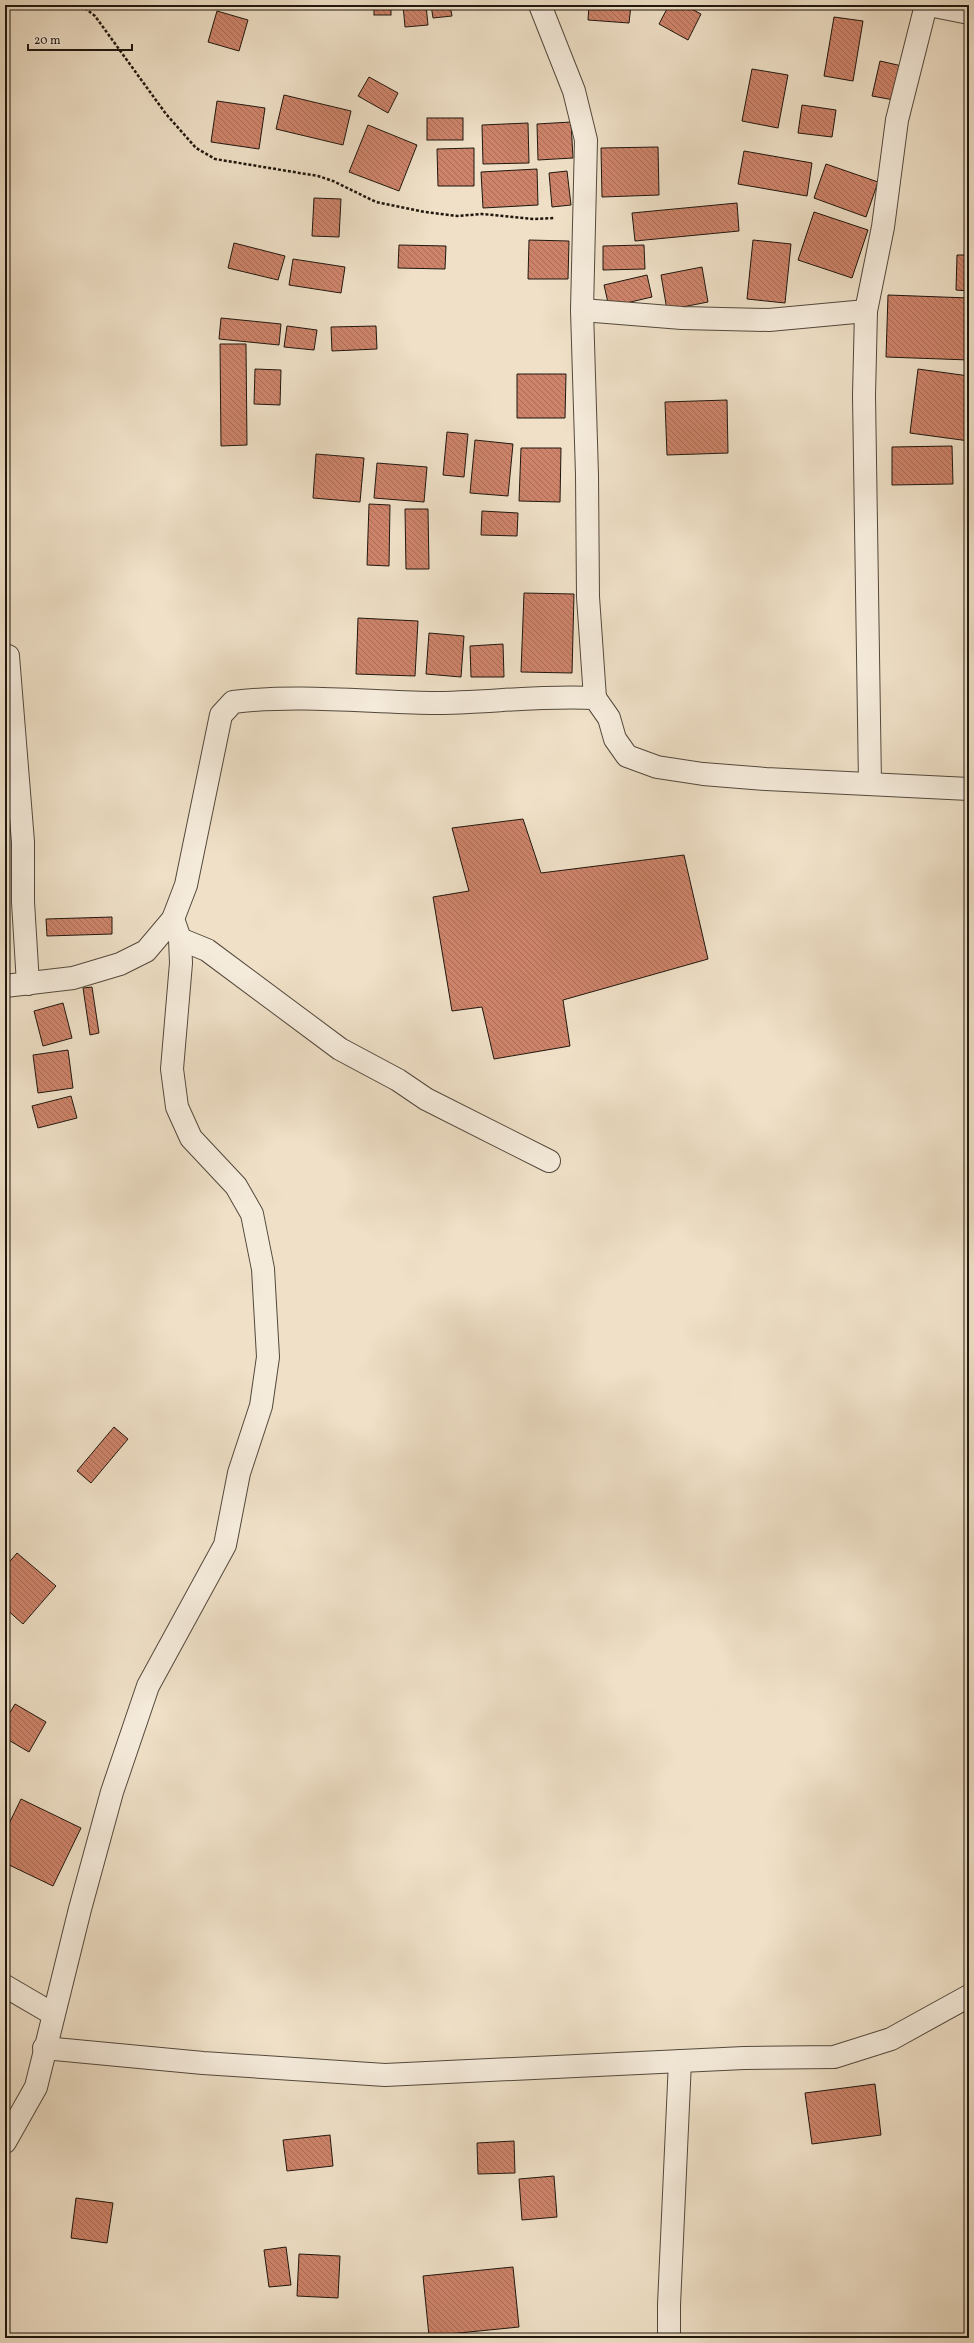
<svg xmlns="http://www.w3.org/2000/svg" width="974" height="2343" viewBox="0 0 974 2343" font-family="Vollkorn,serif">
<style>
.building{fill:url(#building-back-hatch);stroke:#1f170e}
.lines{fill:none;stroke-linecap:round;stroke-linejoin:round}
.minor-casing{stroke:#53493c;stroke-width:24}
.path{stroke:#1f170e;stroke-width:2.5;stroke-dasharray:3 2;stroke-linecap:butt}
.minor{stroke:#f5ebdb;stroke-width:22}
</style>
<defs>
<pattern id="building-back-hatch" width="6" height="6" patternUnits="userSpaceOnUse"><rect width="6" height="6" fill="#ce846b"/><path d="M-1 5l2 2M0 0l6 6M5-1l2 2" fill="none" stroke="#a76b56"/></pattern>
</defs>
<rect width="100%" height="100%" fill="#efe0c7"/>
<filter id="stains"><feTurbulence type="fractalNoise" baseFrequency=".005" numOctaves="4"/><feColorMatrix values="0 0 0 0 .2 0 0 0 0 .09 0 0 0 0 .02 0 0 0 .5 -.17"/></filter>
<radialGradient id="worn" r=".72"><stop offset=".6" stop-color="#630" stop-opacity="0"/><stop offset="1" stop-color="#630" stop-opacity=".3"/></radialGradient>
<g class="building">
<rect x="374" y="5" width="17" height="10"/>
<path d="M403,5H426L428,25L405,27Z"/>
<path d="M431,5H450L452,16L433,18Z"/>
<path d="M589,5H631L629,23L588,20Z"/>
<path d="M669,5H684L701,14L688,40L659,24Z"/>
<path d="M217,11L248,20L239,51L208,42Z"/>
<path d="M834,17L863,21L853,81L824,76Z"/>
<path d="M880,61L902,66L894,100L872,96Z"/>
<path d="M752,69L788,75L778,128L742,121Z"/>
<path d="M369,77L398,93L388,113L358,96Z"/>
<path d="M284,95L351,111L343,145L276,129Z"/>
<path d="M217,101L265,108L259,149L211,142Z"/>
<path d="M802,105L836,110L832,137L798,133Z"/>
<rect x="427" y="118" width="36" height="22"/>
<path d="M571,122L573,158L538,160L537,124Z"/>
<path d="M528,123L529,163L483,164L482,125Z"/>
<path d="M368,125L417,145L399,191L349,172Z"/>
<path d="M658,147L659,195L602,197L601,148Z"/>
<path d="M474,148V186H438L437,149Z"/>
<path d="M744,151L812,163L807,196L738,184Z"/>
<path d="M826,164L878,182L866,217L814,198Z"/>
<path d="M537,169L538,205L483,208L481,172Z"/>
<path d="M567,171L571,205L552,207L549,173Z"/>
<path d="M314,198L341,199L339,237L312,236Z"/>
<path d="M737,203L739,231L635,241L632,213Z"/>
<path d="M814,212L868,230L852,278L798,260Z"/>
<path d="M529,240L569,241L568,279H528Z"/>
<path d="M753,240L791,244L785,303L747,299Z"/>
<path d="M234,243L285,256L278,280L228,268Z"/>
<path d="M399,245L446,246L445,269L398,268Z"/>
<path d="M644,245L645,269L603,270V246Z"/>
<path d="M957,255H969V291L956,290Z"/>
<path d="M293,259L345,267L341,293L289,285Z"/>
<path d="M702,267L708,302L667,310L661,275Z"/>
<path d="M647,275L652,297L609,307L604,285Z"/>
<path d="M888,295L969,298V360L886,357Z"/>
<path d="M221,318L281,324L279,345L219,339Z"/>
<path d="M287,326L317,330L314,350L284,347Z"/>
<path d="M376,326L377,349L332,351L331,327Z"/>
<path d="M220,344H246L247,445L221,446Z"/>
<path d="M255,369L281,370L280,405L254,404Z"/>
<path d="M918,369L969,376V441L910,433Z"/>
<path d="M517,374H566L565,418H517Z"/>
<path d="M727,400L728,453L667,455L665,402Z"/>
<path d="M447,432L468,434L464,477L443,475Z"/>
<path d="M475,440L513,444L508,496L470,493Z"/>
<path d="M952,446L953,484L892,485V447Z"/>
<path d="M521,448H561L560,502L519,501Z"/>
<path d="M316,454L364,458L360,502L313,498Z"/>
<path d="M377,463L427,467L424,502L374,498Z"/>
<path d="M369,504L390,505L389,566L367,565Z"/>
<path d="M405,509H428L429,569H406Z"/>
<path d="M482,511L518,513L517,536L481,535Z"/>
<path d="M524,593L574,594L572,673L521,672Z"/>
<path d="M358,618L418,621L415,676L356,674Z"/>
<path d="M429,633L464,636L461,677L426,674Z"/>
<path d="M503,644L504,677H471L470,646Z"/>
<path d="M523,819L541,873L684,855L708,959L563,1000L570,1046L494,1059L482,1007L452,1011L433,897L469,891L452,828Z"/>
<path d="M112,917V934L47,936L46,919Z"/>
<path d="M92,987L99,1033L90,1035L83,988Z"/>
<path d="M63,1003L72,1038L43,1046L34,1011Z"/>
<path d="M68,1050L73,1088L38,1093L33,1055Z"/>
<path d="M71,1096L77,1118L38,1128L32,1106Z"/>
<path d="M114,1427L128,1439L91,1483L77,1471Z"/>
<path d="M17,1553L56,1586L23,1624L5,1608V1567Z"/>
<path d="M15,1704L46,1722L29,1752L5,1738V1721Z"/>
<path d="M21,1799L81,1828L53,1886L5,1863V1832Z"/>
<path d="M875,2084L881,2135L812,2144L805,2093Z"/>
<path d="M330,2135L333,2166L287,2171L283,2140Z"/>
<path d="M514,2141L515,2173L478,2174L477,2143Z"/>
<path d="M554,2176L557,2217L522,2220L519,2179Z"/>
<path d="M76,2198L113,2203L107,2243L71,2238Z"/>
<path d="M286,2247L291,2285L269,2287L264,2250Z"/>
<path d="M299,2254L340,2256L338,2298L297,2296Z"/>
<path d="M513,2267L519,2327L429,2336L423,2276Z"/>
</g>
<g class="lines">
<defs>
<g id="minor">
<path d="M540,5L574,91L586,140L582,310L587,475L588,597L595,698"/>
<path d="M929,5L969,13"/>
<path d="M582,310L682,318L769,320L866,311"/>
<path d="M8,656L23,842V902L28,984"/>
<path d="M870,784L864,395L866,311L883,227L897,120L926,5"/>
<path d="M180,939L207,950L340,1049L398,1080L426,1099L549,1161"/>
<path d="M5,986L73,978L120,964L146,951L173,919L186,885L221,715L233,702C299,694 365,702 431,703C486,703 540,695 595,698L609,718L615,739L627,756L657,767L703,774L766,779L969,789"/>
<path d="M5,1986L53,2014"/>
<path d="M44,2048L203,2063L385,2075L744,2058L834,2057L891,2039L969,1996"/>
<path d="M5,2142L36,2087L80,1909L112,1792L148,1686L225,1545L239,1473L261,1406L268,1357L263,1269L252,1214L236,1186L191,1138L177,1107L172,1069L181,963L180,939L173,919"/>
<path d="M669,2338V2305L680,2061"/>
</g>
</defs>
<use href="#minor" class="minor-casing"/>
<path class="path" d="M81,5L95,16L166,114L196,148L215,159L318,176L333,181L376,202L425,212L457,216L482,214L534,219L555,218"/>
<use href="#minor" class="minor"/>
</g>
<rect width="974" height="2343" fill="none" stroke="#efe0c7" stroke-width="20"/>
<rect x="6" y="6" width="962" height="2331" fill="none" stroke="#1f170e" stroke-width="2"/>
<rect x="10" y="10" width="954" height="2323" fill="none" stroke="#1f170e"/>
<path d="M28 44v6h104v-6" fill="none" stroke="#1f170e" stroke-width="2"/>
<text x="34" y="44" font-size="12" fill="#1f170e" stroke="#f5ebdb" stroke-width="3" paint-order="stroke">20 m</text>
<rect width="100%" height="100%" filter="url(#stains)"/>
<rect width="100%" height="100%" fill="url(#worn)"/>
</svg>
